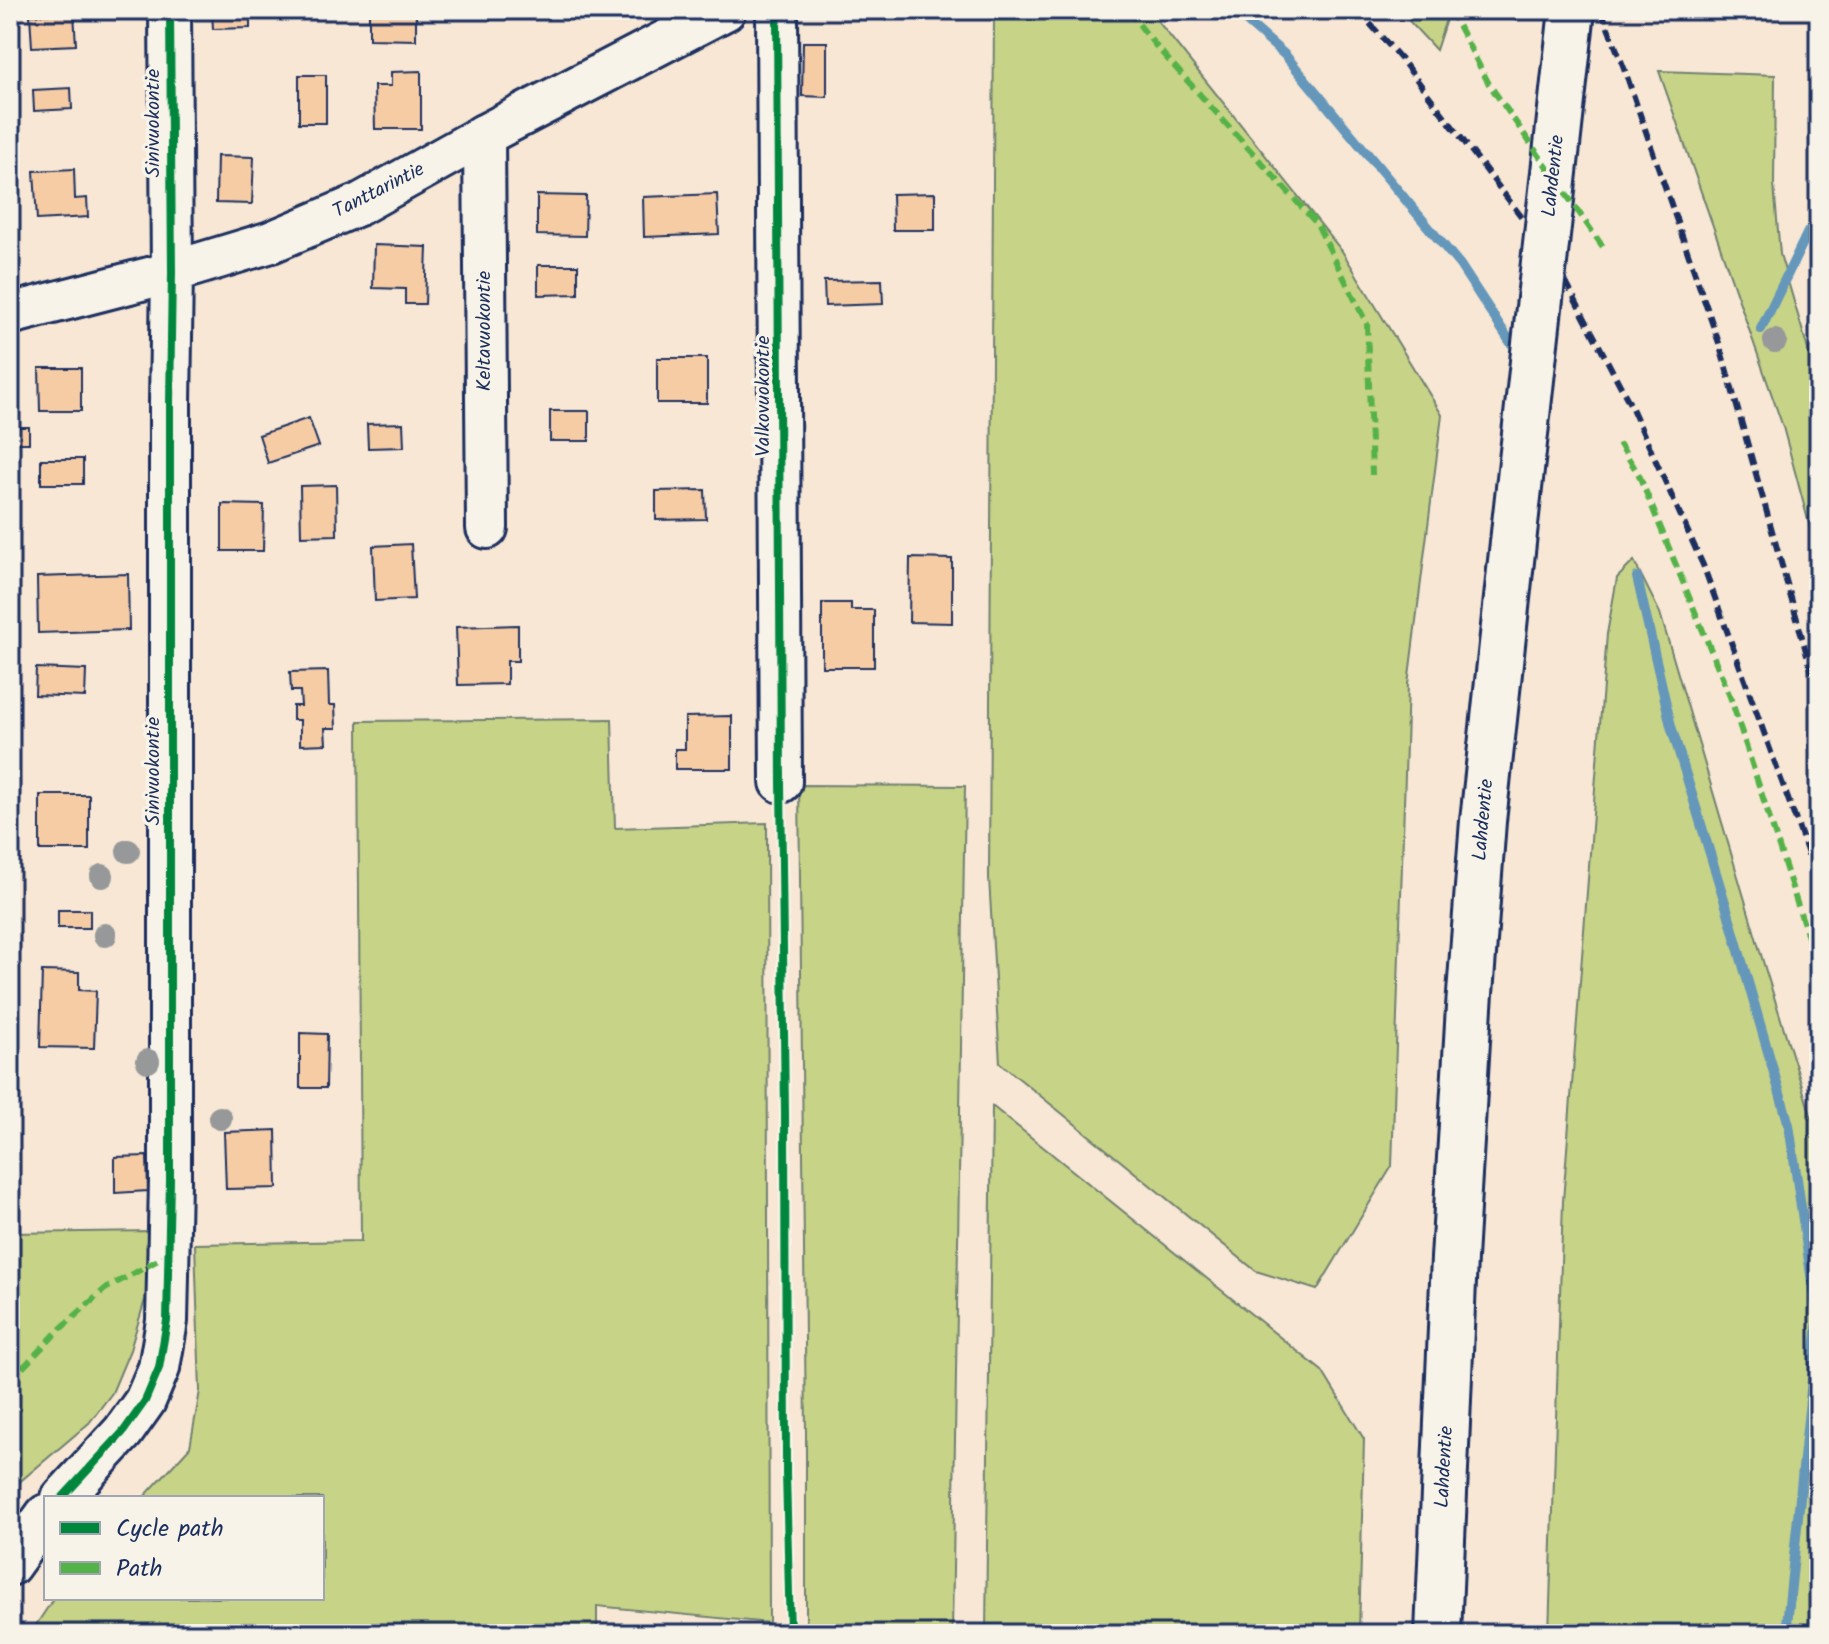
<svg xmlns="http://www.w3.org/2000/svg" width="1829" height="1644" viewBox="0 0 1829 1644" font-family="Kalam,sans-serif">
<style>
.green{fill:#c7d386;stroke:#718172;stroke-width:2}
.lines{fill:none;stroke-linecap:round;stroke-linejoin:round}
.stream{stroke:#6597bb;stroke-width:10}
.building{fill:#f6cca5;stroke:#1b2f5e;stroke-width:2}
.minor-casing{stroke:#1b2f5e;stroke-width:46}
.highway-casing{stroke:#1b2f5e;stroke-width:50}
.minor{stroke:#f7f3e8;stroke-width:40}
.highway{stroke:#f7f3e8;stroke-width:44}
.rail{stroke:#1b2f5e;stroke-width:6;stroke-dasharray:12 6;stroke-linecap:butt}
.highway-bridge-casing{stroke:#1b2f5e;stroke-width:50;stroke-linecap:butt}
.highway-bridge{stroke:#f7f3e8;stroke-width:44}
.quiet{stroke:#55b248;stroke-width:6;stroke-dasharray:12 6;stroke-linecap:butt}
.cycleway-casing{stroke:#f7f3e8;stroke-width:13}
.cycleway{stroke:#00873e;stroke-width:8}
.tree{fill:#969899}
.labels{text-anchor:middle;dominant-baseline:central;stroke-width:7;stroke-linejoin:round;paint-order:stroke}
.street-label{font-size:20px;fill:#1b2f5e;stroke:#f7f3e8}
</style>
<rect width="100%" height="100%" fill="#f7e7d4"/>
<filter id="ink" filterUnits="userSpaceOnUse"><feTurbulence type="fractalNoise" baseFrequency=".0125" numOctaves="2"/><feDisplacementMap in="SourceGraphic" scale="16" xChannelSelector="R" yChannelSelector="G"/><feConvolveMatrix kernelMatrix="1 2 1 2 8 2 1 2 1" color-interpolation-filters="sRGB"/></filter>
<g filter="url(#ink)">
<g class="green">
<path d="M994,10H1149L1342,251L1442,415L1408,684L1392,1166L1317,1290L1256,1271L1000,1063L989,878Z"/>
<path d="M1399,10H1449L1436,50Z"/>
<path d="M1659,71L1775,75L1774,185L1780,254L1819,387V561L1783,427Z"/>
<path d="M1634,561L1660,613L1765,968L1819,1141V1634H1549L1563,1201L1607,634L1617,578Z"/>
<path d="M612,719L615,828L767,823L769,1623L597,1606V1634H30L54,1598H322V1498H143L190,1447L200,1391L195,1244L361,1241L358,721Z"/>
<path d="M799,785L965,786L952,1634H806V1433Z"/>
<path d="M992,1106L1322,1371L1364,1439L1359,1634H986Z"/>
<path d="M153,1231L150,1283L130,1350L112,1393L89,1423L10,1490V1233Z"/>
</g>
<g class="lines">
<g class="stream">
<path d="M1234,10L1285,55L1460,265L1511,343"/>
<path d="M1761,329L1808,232L1819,217"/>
<path d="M1637,577L1671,726L1727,909L1789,1125L1818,1322L1786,1634"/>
</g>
</g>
<g class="building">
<path d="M212,10H265V13H250V28L213,29Z"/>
<path d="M369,11H416V40L369,39Z"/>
<path d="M74,13L76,45L32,47L30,15Z"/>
<path d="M803,42H827V97L802,96Z"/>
<path d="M421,71V129H375L374,86H391V72Z"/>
<rect x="299" y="75" width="27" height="48"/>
<path d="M71,88L72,109L34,111L33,90Z"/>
<path d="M217,156L254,157L252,204L216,203Z"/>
<path d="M74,169L75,199L87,198L88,217L37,220L34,171Z"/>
<path d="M935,193V230H893L892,194Z"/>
<path d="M717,194L719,234L644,237L643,197Z"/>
<path d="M537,195L586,196L585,236L537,235Z"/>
<path d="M374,245L427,247L425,304H405V289L373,288Z"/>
<path d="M538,265H578V294L538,295Z"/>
<path d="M882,280L883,304L825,306L824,281Z"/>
<rect x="657" y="358" width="50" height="45"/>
<path d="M39,368H81V411H40Z"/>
<rect x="550" y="411" width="39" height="30"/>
<path d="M309,418L319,446L268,463L259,435Z"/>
<path d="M403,423L404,447L368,448L367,424Z"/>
<rect x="10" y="427" width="19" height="16"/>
<rect x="41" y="459" width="42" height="25"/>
<path d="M336,485L337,535L301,536L300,486Z"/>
<path d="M705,490L706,519L656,520V491Z"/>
<path d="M222,504L264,505L263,551H222Z"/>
<path d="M411,544L414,599L375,601L373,546Z"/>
<path d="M910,558L952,559V623L909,622Z"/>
<path d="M128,574L129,630L38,633L37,577Z"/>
<path d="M822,603H851V610H874V667H822Z"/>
<path d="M518,625V661H507V684L458,685L456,627Z"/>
<path d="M36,668L86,670L85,697L35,695Z"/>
<path d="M328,671L329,705H335L336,728H325L326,744L300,745V720H293V706H301L300,691H291L290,672Z"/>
<path d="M732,716V769H675V749H685V717Z"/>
<rect x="40" y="795" width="49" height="55"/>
<rect x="58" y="910" width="32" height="18"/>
<path d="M42,971L79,972V990L96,991L94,1048L40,1047Z"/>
<path d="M300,1033L327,1034L326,1088H300Z"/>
<path d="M276,1130L277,1188L226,1189L224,1132Z"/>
<path d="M147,1156L148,1191L115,1193V1157Z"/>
<rect x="10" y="1204" width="9" height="26"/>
</g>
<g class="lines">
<defs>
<g id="minor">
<path d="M777,10L781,782"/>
<path d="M484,135L487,528"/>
<path d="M10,314L172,272L271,242L358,205L484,135L725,10"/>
<path d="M62,1498L123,1432L145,1401L159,1368L167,1321L170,1181V403L172,272L170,10"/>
<path d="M10,1565L46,1515"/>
</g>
<path id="highway" d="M1438,1634L1454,1258L1469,1007L1483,821L1515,524"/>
</defs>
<use href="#minor" class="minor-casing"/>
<use href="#highway" class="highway-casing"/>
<use href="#minor" class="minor"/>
<use href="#highway" class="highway"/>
<g class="rail">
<path d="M1358,10L1401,59L1553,258L1630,404L1703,565L1819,884"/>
<path d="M1601,10L1624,68L1719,343L1819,697"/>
</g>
<defs>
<path id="highway-bridge" d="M1515,524L1572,10"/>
</defs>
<use href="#highway-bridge" class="highway-bridge-casing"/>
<use href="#highway-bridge" class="highway-bridge"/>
<g class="quiet">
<path d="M1128,10L1155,45L1317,224L1367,324L1372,475"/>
<path d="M1450,10L1489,84L1603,247"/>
<path d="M1619,443L1639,475L1731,699L1819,971"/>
<path d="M10,1381L59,1330L105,1289L169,1254"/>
</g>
<defs>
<g id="cycleway">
<path d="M777,10L781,782L785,1114L786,1473L790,1634"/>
<path d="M62,1498L123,1432L145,1401L159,1368L167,1321L170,1181V403L172,272L170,10"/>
</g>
</defs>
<use href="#cycleway" class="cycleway-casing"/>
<use href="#cycleway" class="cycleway"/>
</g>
<g class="tree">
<circle cx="1775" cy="341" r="12"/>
<circle cx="128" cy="851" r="12"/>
<circle cx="102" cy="876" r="12"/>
<circle cx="105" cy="935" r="12"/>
<circle cx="148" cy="1061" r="12"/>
<circle cx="220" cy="1118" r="12"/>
</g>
</g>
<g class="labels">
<g class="street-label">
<text transform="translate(154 123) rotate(-90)">Sinivuokontie</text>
<text transform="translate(1554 176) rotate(-84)">Lahdentie</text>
<text transform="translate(379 191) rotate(-27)">Tanttarintie</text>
<text transform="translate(485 331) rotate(-90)">Keltavuokontie</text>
<text transform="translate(764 396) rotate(-90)">Valkovuokontie</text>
<text transform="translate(154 771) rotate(-90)">Sinivuokontie</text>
<text transform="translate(1484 820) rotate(-85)">Lahdentie</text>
<text transform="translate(1445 1467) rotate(-87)">Lahdentie</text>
</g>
</g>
<rect width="1829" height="1644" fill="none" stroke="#f7f3e8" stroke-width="40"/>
<rect x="20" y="20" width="1789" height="1604" fill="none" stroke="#1b2f5e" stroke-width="3" filter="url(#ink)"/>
<rect x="44" y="1496" width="280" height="104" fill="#f7f3e8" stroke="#9fa5b1" stroke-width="2"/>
<rect x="60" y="1522" width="40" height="12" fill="#00873e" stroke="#9fa5b1" stroke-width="2"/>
<text x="116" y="1536" font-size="24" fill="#1b2f5e">Cycle path</text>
<rect x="60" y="1562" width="40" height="12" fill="#55b248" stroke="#9fa5b1" stroke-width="2"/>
<text x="116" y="1576" font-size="24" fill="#1b2f5e">Path</text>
</svg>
